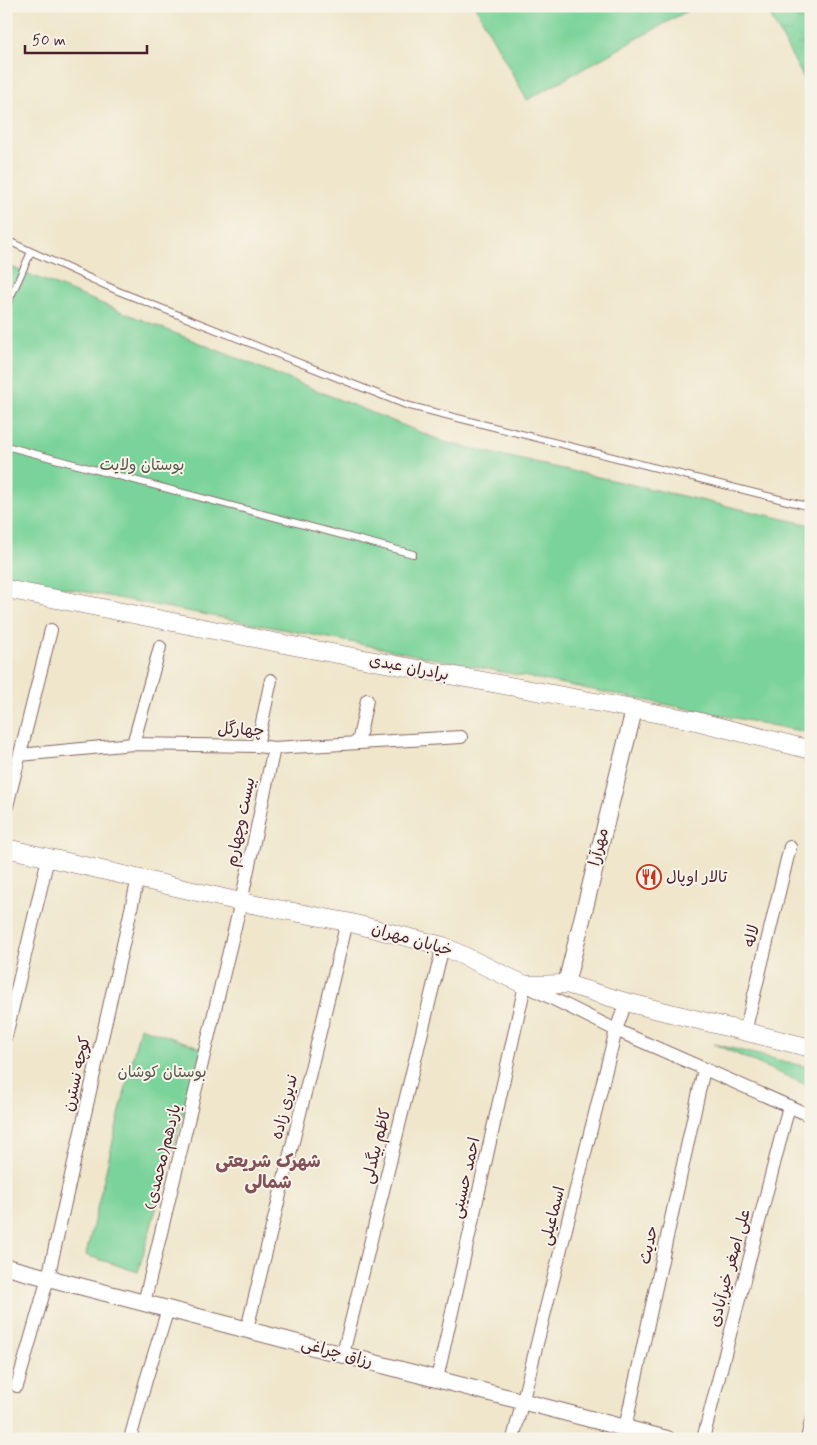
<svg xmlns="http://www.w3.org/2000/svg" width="817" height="1445" viewBox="0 0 817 1445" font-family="Mynerve,'Playpen Sans Arabic',sans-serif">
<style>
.grass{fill:url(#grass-tufts);stroke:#627962}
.green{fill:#7ad39a;stroke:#627962}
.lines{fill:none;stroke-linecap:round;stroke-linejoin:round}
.service-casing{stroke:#846563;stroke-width:8}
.minor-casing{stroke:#846563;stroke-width:14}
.tertiary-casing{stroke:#846563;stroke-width:18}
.secondary-casing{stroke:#846563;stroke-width:19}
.service{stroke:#fff;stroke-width:6}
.minor{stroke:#fff;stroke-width:12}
.tertiary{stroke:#fff;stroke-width:16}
.secondary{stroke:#fff;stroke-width:18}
.labels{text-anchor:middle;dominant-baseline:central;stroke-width:4;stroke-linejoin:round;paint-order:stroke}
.park-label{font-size:16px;fill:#58554c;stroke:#f7f3e8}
.street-label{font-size:16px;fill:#4a1f2b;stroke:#f7f3e8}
.poi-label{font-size:16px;fill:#4a1f2b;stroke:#f7f3e8;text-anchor:start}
.neighbourhood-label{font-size:18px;font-weight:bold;fill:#835158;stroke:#f7f3e8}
</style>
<defs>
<pattern id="grass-tufts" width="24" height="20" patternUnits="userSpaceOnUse" patternTransform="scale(1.25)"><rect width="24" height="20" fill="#7ad39a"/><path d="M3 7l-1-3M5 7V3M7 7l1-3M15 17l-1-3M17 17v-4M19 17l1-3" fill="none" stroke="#6bb585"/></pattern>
</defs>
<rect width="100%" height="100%" fill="#f7f3e8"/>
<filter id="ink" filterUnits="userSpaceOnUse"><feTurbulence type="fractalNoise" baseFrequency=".02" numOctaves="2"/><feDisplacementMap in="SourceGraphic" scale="10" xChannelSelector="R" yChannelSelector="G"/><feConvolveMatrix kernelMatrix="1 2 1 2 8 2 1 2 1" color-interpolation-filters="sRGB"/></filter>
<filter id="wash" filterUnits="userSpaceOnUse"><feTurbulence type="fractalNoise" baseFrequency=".0096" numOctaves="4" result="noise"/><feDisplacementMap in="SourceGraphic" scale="20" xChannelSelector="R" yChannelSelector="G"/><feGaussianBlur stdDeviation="1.12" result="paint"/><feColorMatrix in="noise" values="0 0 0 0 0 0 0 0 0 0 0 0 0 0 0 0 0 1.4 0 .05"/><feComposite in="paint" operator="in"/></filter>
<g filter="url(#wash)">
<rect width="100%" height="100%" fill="#efe6cb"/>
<path class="grass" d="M765,6H811V92Z"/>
<g class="green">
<path d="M475,6H696L527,100Z"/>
<path d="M6,265L447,443L811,525V733L345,641L6,577Z"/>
<path d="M140,1027L202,1048L138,1272L86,1255Z"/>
<path d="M714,1044L811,1068V1087Z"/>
</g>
</g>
<g filter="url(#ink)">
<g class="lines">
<defs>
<g id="service">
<path d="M6,240L118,291L406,405L811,507"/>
<path d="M6,307L31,252"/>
<path d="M6,446L413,554"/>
</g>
<g id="minor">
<path d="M358,743L367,700"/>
<path d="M133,744L160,647"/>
<path d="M257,746L271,680"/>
<path d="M20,755L133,744L257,746L274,748L461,737"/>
<path d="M6,810L51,630"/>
<path d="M745,1032L790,847"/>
<path d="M6,1036L48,858"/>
<path d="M144,1303L241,902L274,748"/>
<path d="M247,1329L347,922"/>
<path d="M343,1354L443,946"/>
<path d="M437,1379L525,985L616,1030L811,1116"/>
<path d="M17,1386L48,1278L138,878"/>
<path d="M625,1428L704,1069"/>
<path d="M130,1439L146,1380L168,1309"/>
<path d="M513,1439L616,1030L626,1002"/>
<path d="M703,1439L789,1106"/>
<path d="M807,1439L811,1422"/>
</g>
<g id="tertiary">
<path d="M566,984L634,710"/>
<path d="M6,1267L667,1439"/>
</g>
<g id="secondary">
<path d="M6,589L294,646L692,720L811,750"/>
<path d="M6,848L241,902L347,922L443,946L525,985L566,984L626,1002L811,1048"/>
</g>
</defs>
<use href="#service" class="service-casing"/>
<use href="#minor" class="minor-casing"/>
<use href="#tertiary" class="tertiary-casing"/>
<use href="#secondary" class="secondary-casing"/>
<use href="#service" class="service"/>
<use href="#minor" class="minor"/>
<use href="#tertiary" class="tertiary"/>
<use href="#secondary" class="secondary"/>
</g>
</g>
<defs>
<symbol id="restaurant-ring" viewBox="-11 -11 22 22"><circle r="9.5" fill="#f7f3e8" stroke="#c8321e" stroke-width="1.5"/><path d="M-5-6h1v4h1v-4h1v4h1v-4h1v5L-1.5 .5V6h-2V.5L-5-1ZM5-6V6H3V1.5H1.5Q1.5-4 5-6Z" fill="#c8321e"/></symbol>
</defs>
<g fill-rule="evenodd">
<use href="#restaurant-ring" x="635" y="863" width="28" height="28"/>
</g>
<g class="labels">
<g class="park-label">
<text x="142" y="465">بوستان ولایت</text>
<text x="162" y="1072">بوستان کوشان</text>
</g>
<g class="street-label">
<text transform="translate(409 668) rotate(11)">برادران عبدی</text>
<text transform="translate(241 730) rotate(3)">چهارگل</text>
<text transform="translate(241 822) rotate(-78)">بیست وچهارم</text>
<text transform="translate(599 847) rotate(-76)">مهرآرا</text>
<text transform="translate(752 936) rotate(-76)">لاله</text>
<text transform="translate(412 940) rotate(16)">خیابان مهران</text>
<text transform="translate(77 1074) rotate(-77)">کوچه نسترن</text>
<text transform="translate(285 1107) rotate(-76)">ندیری زاده</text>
<text transform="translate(377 1146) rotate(-76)">کاظم بیگدلی</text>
<text transform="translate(163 1157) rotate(-76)">یازدهم(محمدی)</text>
<text transform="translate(466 1178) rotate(-77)">احمد حسینی</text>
<text transform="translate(553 1216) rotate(-76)">اسماعیلی</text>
<text transform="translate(649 1245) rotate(-78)">حدیث</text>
<text transform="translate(730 1268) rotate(-75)">علی اصغر خیرآبادی</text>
<text transform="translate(337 1353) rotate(15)">رزاق چراغی</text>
</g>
<g class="poi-label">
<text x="666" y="877">تالار اوپال</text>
</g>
<g class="neighbourhood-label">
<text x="268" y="1162">شهرک شریعتی<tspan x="268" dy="21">شمالی</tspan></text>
</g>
</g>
<rect width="817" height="1445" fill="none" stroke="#f7f3e8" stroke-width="25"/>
<path d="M25 45v8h122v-8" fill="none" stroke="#4a1f2b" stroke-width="2.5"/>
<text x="32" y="45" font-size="15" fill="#4a1f2b" stroke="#f7f3e8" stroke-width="4" paint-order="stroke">50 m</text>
</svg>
